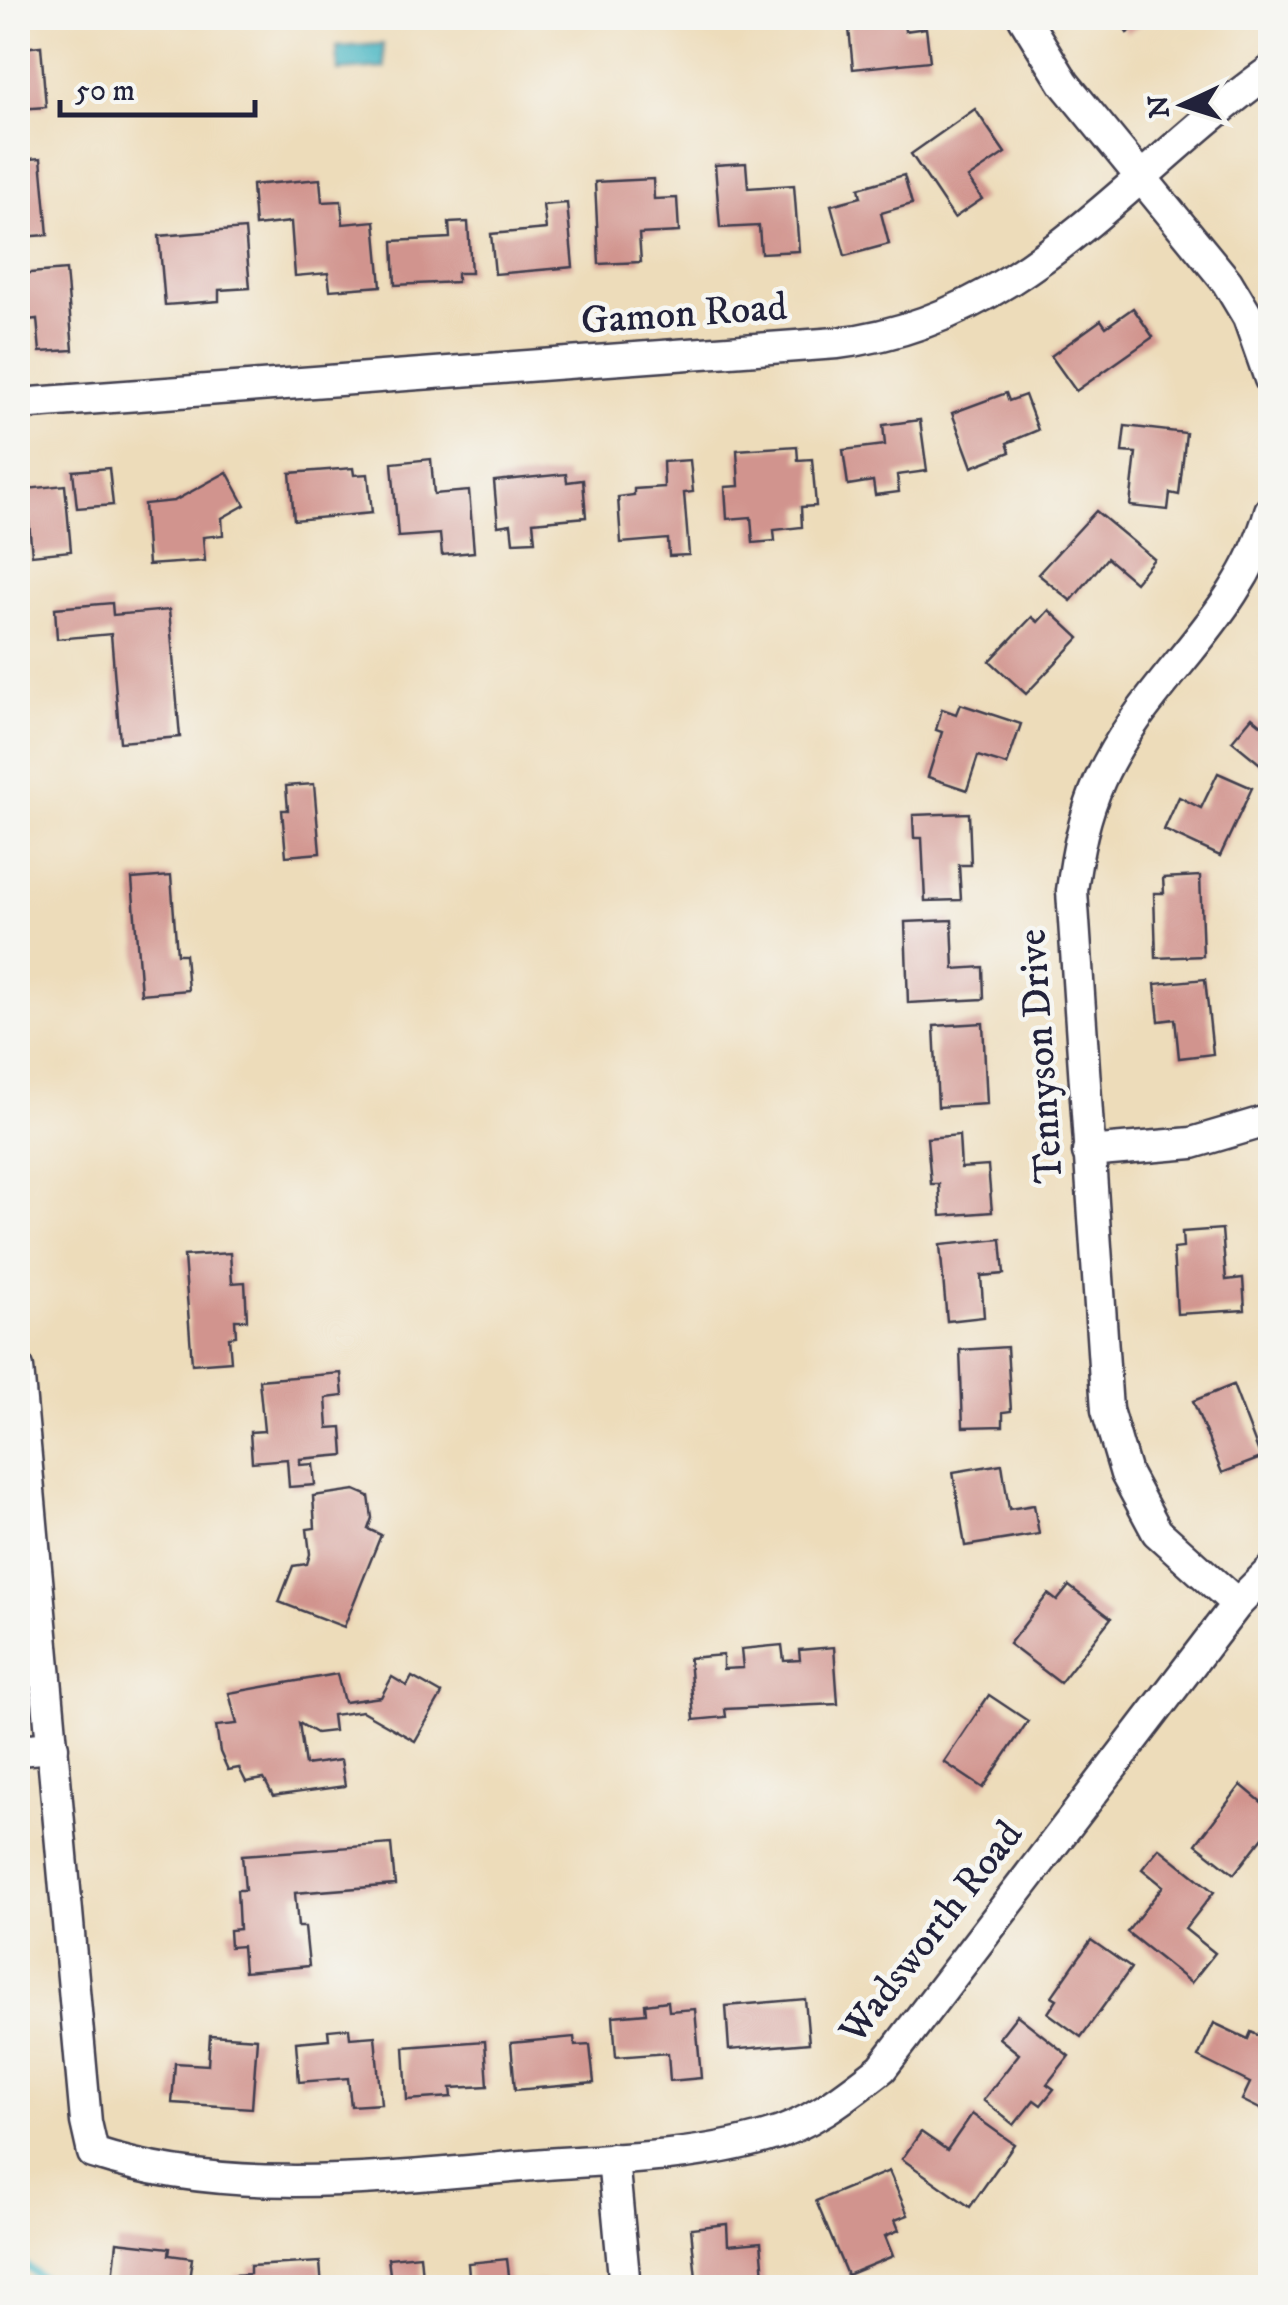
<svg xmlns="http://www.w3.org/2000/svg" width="1288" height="2305" viewBox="0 0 1288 2305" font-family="'IM FELL DW Pica',serif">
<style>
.water{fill:#48b6c2;stroke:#356c7e;stroke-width:2.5}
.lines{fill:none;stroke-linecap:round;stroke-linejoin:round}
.stream{stroke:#48b6c2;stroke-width:8}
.building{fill:#d1948e}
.minor-casing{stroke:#403e4e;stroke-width:35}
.minor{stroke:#fff;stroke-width:30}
.labels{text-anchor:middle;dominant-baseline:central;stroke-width:9;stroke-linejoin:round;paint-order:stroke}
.street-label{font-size:40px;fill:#22223b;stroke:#f6f6f2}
</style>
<rect width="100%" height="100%" fill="#f6f6f2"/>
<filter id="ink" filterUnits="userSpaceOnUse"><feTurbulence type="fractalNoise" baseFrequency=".01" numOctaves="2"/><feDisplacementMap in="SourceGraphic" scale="20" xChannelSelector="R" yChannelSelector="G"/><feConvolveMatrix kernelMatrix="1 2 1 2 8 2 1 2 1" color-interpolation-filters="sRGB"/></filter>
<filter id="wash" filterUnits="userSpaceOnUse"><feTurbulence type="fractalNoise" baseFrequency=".0048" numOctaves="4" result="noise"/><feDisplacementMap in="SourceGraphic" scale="40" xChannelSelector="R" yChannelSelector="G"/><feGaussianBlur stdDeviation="2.25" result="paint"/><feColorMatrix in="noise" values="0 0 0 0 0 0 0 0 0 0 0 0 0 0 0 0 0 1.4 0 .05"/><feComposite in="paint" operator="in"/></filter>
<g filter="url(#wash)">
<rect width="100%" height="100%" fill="#eddcba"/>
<path class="water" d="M383,44L385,68L338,71L337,47Z"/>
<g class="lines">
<path class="stream" d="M18,2260L54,2288"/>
</g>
<g id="blocks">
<g class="building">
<path d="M848,18H903L905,31L926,28L930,61L853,69Z"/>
<path d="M1117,18H1151L1127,33Z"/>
<path d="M20,23L22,48L41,46L46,107L18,109Z"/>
<path d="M975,109L1005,153L968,178L982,199L954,218L911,154Z"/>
<path d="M41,158L48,235L18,237V160Z"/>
<path d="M746,163L748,188L794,185L799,251L761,253L759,226L720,228L715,165Z"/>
<path d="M904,175L912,204L881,213L889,244L845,256L831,205L861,197L859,188Z"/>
<path d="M320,179L322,202L341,201L343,224L375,221L381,286L330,290L328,273L295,276L291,222L255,226L252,185Z"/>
<path d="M653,179L654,199L677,198L679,232L639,234L641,262L599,264L595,182Z"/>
<path d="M567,203L573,267L495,274L491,234L546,229L543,205Z"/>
<path d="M468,222L471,273H457V282L395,285L393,241L450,238L449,223Z"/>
<path d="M245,229L250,288L219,290V301L165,305L159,236Z"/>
<path d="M66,270L73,350L40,352L37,319L18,321V274Z"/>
<path d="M1133,308L1153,337L1076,391L1051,356L1101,320L1106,327Z"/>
<path d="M1006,393L1009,401L1025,395L1038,430L1007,443L1010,452L972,467L952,413Z"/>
<path d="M920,420L927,471L897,475L899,492L875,495L873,481L848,485L843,450L885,445L883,425Z"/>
<path d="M1125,426L1186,433L1179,495L1170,493L1168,510L1130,506L1136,453L1122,452Z"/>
<path d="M797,446L798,460L812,459L816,506L801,507L802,527L774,530L775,541L753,543L751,517L727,519L725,487L739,486L737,450Z"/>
<path d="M431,459L434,494L469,491L474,552L442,555L440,534L398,537L392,463Z"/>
<path d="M690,460L693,492L684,493L689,555L669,556L668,539L621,543L618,497L634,495V489L664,487L663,462Z"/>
<path d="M109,468L113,505L77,508L73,471Z"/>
<path d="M353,468L354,475L368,474L372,513L294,520L290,473Z"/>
<path d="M227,472L245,505L222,518L223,535L203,537L205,561L148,565L144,504L174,501Z"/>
<path d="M566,474L567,482L583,480L586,517L533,522L535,541L513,542L511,524L498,526L494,481Z"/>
<path d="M65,485L71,551L32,555L26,489Z"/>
<path d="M1096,511L1154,559L1135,582L1107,558L1071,601L1038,574Z"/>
<path d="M112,603L113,615L169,610L180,737L120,742L111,634L57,639L55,608Z"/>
<path d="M1049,610L1079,638L1026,694L990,661L1032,617L1038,622Z"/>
<path d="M960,704L1021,724L1007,765L978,756L967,790L928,777L942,732L936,730L942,709L956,714Z"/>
<path d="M1252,717L1270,732V772L1232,741Z"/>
<path d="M1218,773L1252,788L1220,856L1164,830L1179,797L1201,808Z"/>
<path d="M314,784L320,853L286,856L282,810H288L286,786Z"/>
<path d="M969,813L971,865H959L961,900L925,901L922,838H914L913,815Z"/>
<path d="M171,876L177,954H185L188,990L141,994L132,879Z"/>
<path d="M1200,876L1203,956L1156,958L1154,893H1164L1163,878Z"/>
<path d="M952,920L954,969L983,967L984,999L908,1003L905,922Z"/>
<path d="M1205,979L1213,1054L1179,1058L1175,1019L1159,1021L1155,984Z"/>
<path d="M983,1023L987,1104L938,1107L934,1026Z"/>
<path d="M959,1135L961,1168L988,1166L992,1212L941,1216L939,1184H931L927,1138Z"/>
<path d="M1222,1229L1226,1280L1243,1278L1245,1310L1177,1314L1173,1249L1183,1248L1182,1232Z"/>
<path d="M1001,1239L1004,1274L981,1276L984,1317L947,1321L940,1245Z"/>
<path d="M230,1253L232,1283L245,1282L247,1320H235L236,1336L229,1337L231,1361L192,1364L184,1256Z"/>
<path d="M1007,1347L1011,1411L1003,1412V1426L963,1427L960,1350Z"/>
<path d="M341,1373L343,1396L326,1398L328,1428L342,1427L344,1455L300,1459V1465L313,1464L315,1485L289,1487L287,1459L252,1462L250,1432L264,1431L259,1380Z"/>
<path d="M1233,1385L1261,1458L1222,1473L1193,1401Z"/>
<path d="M1002,1464L1009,1509L1034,1505L1039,1534L965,1546L953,1472Z"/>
<path d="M355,1490L369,1496L372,1518L368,1529L381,1535L344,1627L279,1602L293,1566L307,1564L310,1554L307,1529L315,1528L313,1496Z"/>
<path d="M1069,1586L1111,1618L1060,1683L1009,1644L1048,1594L1057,1601Z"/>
<path d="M782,1645L784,1661L800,1660L799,1650L834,1647L838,1704L725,1709L726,1717L694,1720L689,1658L723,1655V1669L743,1668L741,1649Z"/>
<path d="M337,1674L344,1702L381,1697L392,1677L407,1686L412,1677L442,1694L415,1741L362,1711L332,1715L334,1731L316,1733L299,1723L305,1765L341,1760L345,1786L273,1796L264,1779L246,1782L239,1768L228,1770L220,1752L216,1726L237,1724L229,1693Z"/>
<path d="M989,1695L1028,1721L983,1788L944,1762Z"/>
<path d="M1241,1785L1270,1809V1828L1234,1874L1196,1844Z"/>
<path d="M391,1844L395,1885L295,1893L298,1927H305L309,1966L244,1972L242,1946L230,1947L229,1930L239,1929L237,1890H245L242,1855Z"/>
<path d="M1159,1848L1214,1892L1185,1929L1215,1953L1191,1983L1127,1932L1163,1886L1142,1869Z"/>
<path d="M1091,1940L1131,1968L1081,2037L1048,2013L1057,1999L1052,1996Z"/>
<path d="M805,1999L809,2043L729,2050L726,2006Z"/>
<path d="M668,2001L669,2011L695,2009L701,2078L670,2081L668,2053L616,2057L613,2016L646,2013L645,2004Z"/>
<path d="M1017,2015L1069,2056L1047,2084L1054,2089L1041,2105L1034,2100L1014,2125L983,2100L1019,2054L999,2038Z"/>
<path d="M1214,2023L1248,2039L1251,2032L1266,2039L1270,2030V2114L1242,2100L1250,2083L1198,2057Z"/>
<path d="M349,2028L350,2038L375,2036L381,2104L351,2106L348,2078L299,2082L296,2042L329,2039L328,2030Z"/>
<path d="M210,2035L257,2038L252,2108L172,2103L175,2063L208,2065Z"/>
<path d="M574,2037L575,2046L590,2045L594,2083L515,2090L511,2043Z"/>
<path d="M485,2041L488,2086L451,2088L452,2097L407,2100L404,2047Z"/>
<path d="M972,2114L1014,2144L970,2207L902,2159L921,2132L947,2150Z"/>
<path d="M889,2171L908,2215L895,2220L899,2230L885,2236L893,2256L847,2275L816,2201Z"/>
<path d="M727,2224L728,2245L761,2242L765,2288H697L691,2228Z"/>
<path d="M117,2242L170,2248L169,2255L192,2258L188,2288H112Z"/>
<path d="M420,2255L423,2288H362L391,2282L388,2258Z"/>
<path d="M507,2259L510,2284L544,2281L545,2288H470L468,2263Z"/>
<path d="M320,2262L322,2288H235V2275L250,2274V2266Z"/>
</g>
</g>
</g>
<g filter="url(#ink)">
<use href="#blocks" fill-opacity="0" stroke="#403e4e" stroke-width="2.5"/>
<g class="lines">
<defs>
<g id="minor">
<path d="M1024,18L1064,83L1227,282L1248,317L1270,379"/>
<path d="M18,404L837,343C1026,321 1125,174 1270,71"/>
<path d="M1088,1152L1192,1143L1270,1120"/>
<path d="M18,1368L86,2122L93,2153C238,2200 398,2176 546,2164C618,2159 696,2157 765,2137C810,2125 846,2096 882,2068L1237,1604L1270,1571"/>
<path d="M1237,1604L1157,1532L1126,1474L1107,1410L1072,891C1077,852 1084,816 1100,780C1144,681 1241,619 1270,511"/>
<path d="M18,1750L53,1747"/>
<path d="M613,2159L625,2288"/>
</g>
</defs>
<use href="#minor" class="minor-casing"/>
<use href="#minor" class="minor"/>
</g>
</g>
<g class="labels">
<g class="street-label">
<text transform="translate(684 315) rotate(-4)">Gamon Road</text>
<text transform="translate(1042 1056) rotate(-94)">Tennyson Drive</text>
<text transform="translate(932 1933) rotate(-52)">Wadsworth Road</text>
</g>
</g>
<rect width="1288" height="2305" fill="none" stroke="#f6f6f2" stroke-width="60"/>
<g transform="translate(1183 105) rotate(266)" stroke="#f6f6f2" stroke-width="8" paint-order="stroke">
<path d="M0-8L18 38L0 25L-18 38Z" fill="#22223b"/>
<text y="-15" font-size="28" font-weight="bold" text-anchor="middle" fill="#22223b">N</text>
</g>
<path d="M60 100v15h195v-15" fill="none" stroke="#22223b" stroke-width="5"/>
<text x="75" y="100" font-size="30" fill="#22223b" stroke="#f6f6f2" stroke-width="8" paint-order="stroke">50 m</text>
</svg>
